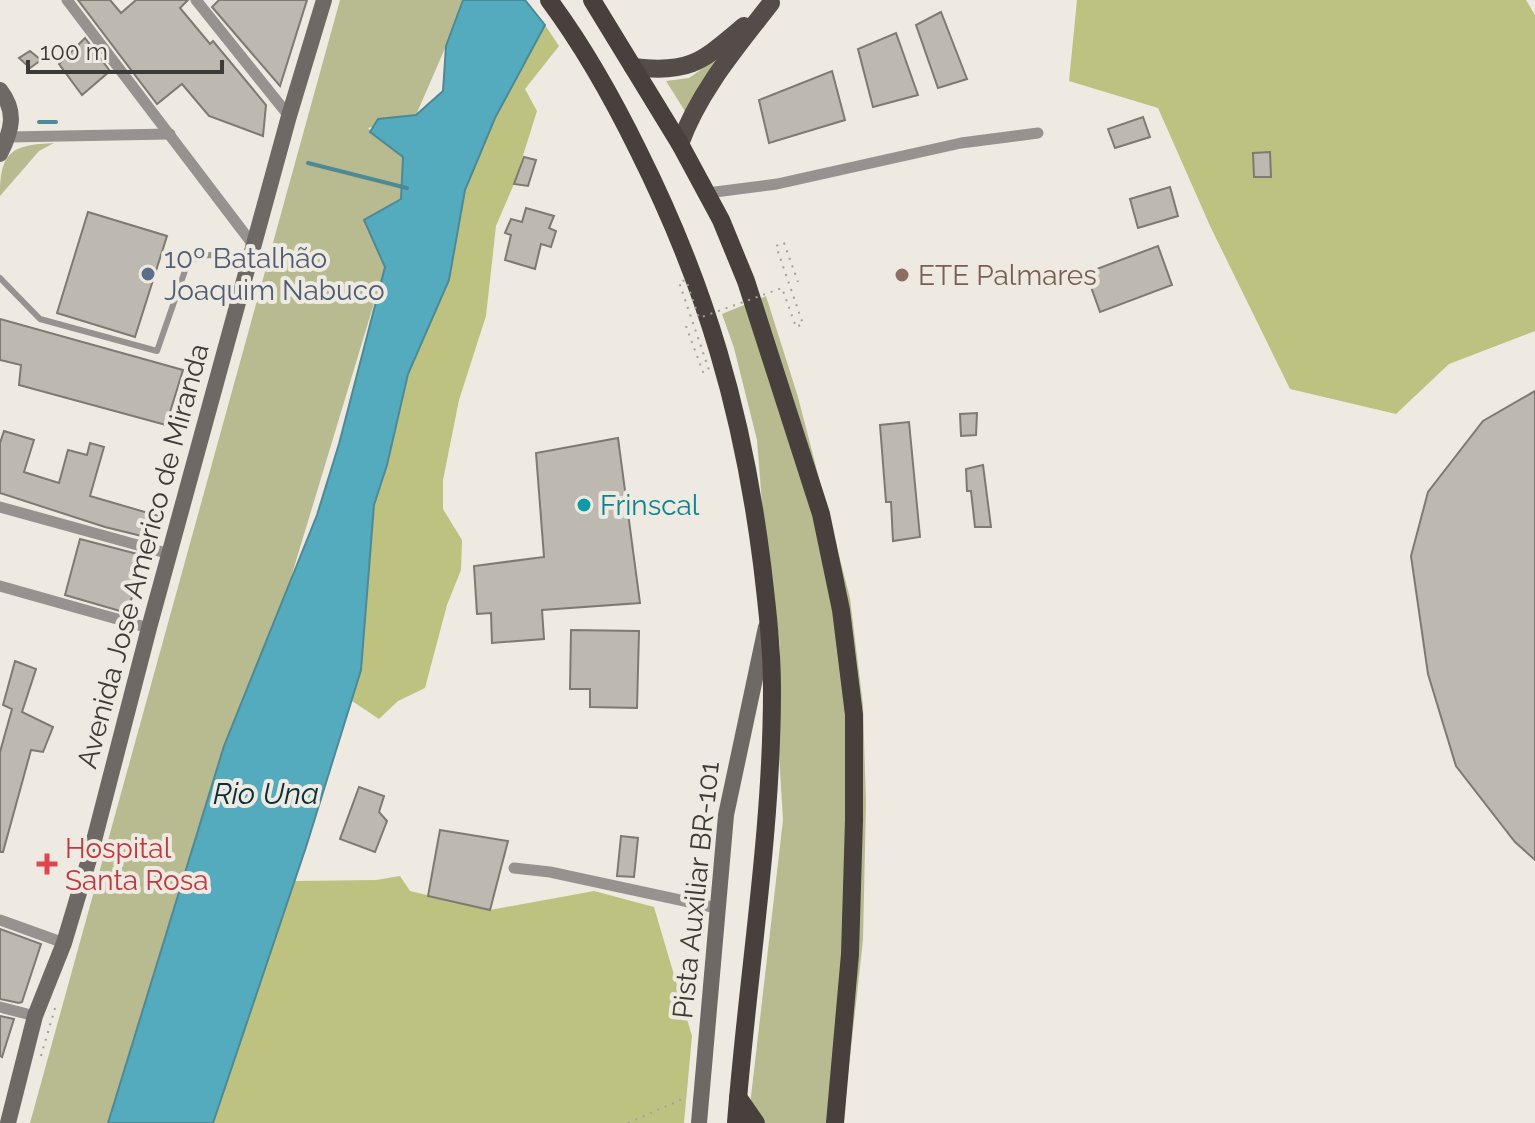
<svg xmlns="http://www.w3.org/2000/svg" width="1535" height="1123" viewBox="0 0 1535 1123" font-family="Raleway,sans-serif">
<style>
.green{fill:#b8bb90}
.forest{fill:#bec280}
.water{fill:#55abbe;stroke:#4e8996;stroke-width:2}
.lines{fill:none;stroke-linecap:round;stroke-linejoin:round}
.stream{stroke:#4e8996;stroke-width:4}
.building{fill:#bdb9b0;stroke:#7d7a72;stroke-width:2}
.path{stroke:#a4a19b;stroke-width:2;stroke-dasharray:2 6;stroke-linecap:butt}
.service{stroke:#969290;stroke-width:6}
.minor{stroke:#969290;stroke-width:11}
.secondary{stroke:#6f6966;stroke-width:16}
.primary{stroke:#534c48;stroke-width:18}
.trunk{stroke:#47403c;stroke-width:18}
.path-bridge{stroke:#a4a19b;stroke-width:2;stroke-dasharray:2 6;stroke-linecap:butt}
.service-dot{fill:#5c6f8a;stroke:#eeeae1;stroke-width:3}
.education-dot{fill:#8d6e63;stroke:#eeeae1;stroke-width:3}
.culture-dot{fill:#0f9aa8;stroke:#eeeae1;stroke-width:3}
.health-dot{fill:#e0444e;stroke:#eeeae1;stroke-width:3}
.labels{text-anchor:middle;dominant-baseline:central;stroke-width:8;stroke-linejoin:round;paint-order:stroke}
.service-label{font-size:28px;fill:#4e5e75;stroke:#eeeae1;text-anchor:start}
.education-label{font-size:28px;fill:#785e54;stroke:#eeeae1;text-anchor:start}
.culture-label{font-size:28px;fill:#0d838f;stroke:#eeeae1;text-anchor:start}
.street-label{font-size:28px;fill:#3d3b38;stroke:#eeeae1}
.health-label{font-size:28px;fill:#be3a42;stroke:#eeeae1;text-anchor:start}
.water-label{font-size:30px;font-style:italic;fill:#053038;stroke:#eeeae1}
</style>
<rect width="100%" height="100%" fill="#eeeae1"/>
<g class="green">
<path d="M340,0H462L446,46L416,115L368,128L403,157L401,199L364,220L385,267L289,584L224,746L108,1123H30Z"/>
<path d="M726,52L688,116L666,81L689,78Z"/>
<path d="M54,143L39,151L0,196C0,151 12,145 54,143Z"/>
<path d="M766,296L798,397L850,598L863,705L866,803L863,940L844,1111L835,1123H762L750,1105L783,820L777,723L780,645L764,528L757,440L734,348L722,314Z"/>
</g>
<g class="forest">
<path d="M1077,0H1526L1535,15V331L1449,364L1396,414L1290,389L1211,228L1158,108L1069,81Z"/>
<path d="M545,25L559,46L525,89L537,111L514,184L496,226L486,316L459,400L443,480V509L462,540L461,570L447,605L425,688L398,701L379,719L352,701L361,670L374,505L387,465L408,374L449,280L465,190L495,118Z"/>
<path d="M400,876L410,891L490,910L594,891L654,907L692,1036L684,1123H213L295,881L376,880Z"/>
</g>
<path class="water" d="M463,0H525L545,25L495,118L465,190L449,280L408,374L387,465L374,505L361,670L306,847L213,1123H108L224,746L317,515L339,444L385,267L364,220L401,199L403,157L370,132L378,119L416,115L443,91L446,46Z"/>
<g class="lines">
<g class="stream">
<path d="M39,122H56"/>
<path d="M308,163L407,188"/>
</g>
</g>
<g class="building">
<path d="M78,0H110L121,13L136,0H188L180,8L210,44L213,41L266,105L263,136L209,116L182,84L157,104Z"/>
<path d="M219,0H307L280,86L212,7Z"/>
<path d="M941,12L967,79L938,88L916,25Z"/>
<path d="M896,33L918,95L873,107L858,49Z"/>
<path d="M85,38L110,71L82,95L59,64Z"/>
<path d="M30,51L41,60L30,68L19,58Z"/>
<path d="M832,71L845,120L769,143L759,100Z"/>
<path d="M1143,117L1150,137L1115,148L1108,129Z"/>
<path d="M1270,152L1271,177H1254L1253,153Z"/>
<path d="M524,157L536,160L528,186L514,184Z"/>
<path d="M1170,187L1178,216L1138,228L1130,199Z"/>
<path d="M526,208L554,216L549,228L556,231L551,247L541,244L535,269L505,260L511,235L505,233L511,219L522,222Z"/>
<path d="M88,212L167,236L135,337L57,313Z"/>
<path d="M1158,246L1172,285L1100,312L1086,273Z"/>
<path d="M0,319L183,370L166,425L19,385L21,365L0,360Z"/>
<path d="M1535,391V860L1515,842L1456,766L1428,674L1411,556L1428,492L1483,421Z"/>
<path d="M977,413L976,435L961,436L960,414Z"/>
<path d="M909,422L920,537L893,541L891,502H886L880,425Z"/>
<path d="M4,431L34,440L24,472L59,483L68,450L87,455L90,443L104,447L90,496L162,517L158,540L105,527L0,493V443Z"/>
<path d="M618,438L640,603L542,610L544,639L492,643L491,613L477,614L474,566L544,557L536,453Z"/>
<path d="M983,465L991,527H975L971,491H967L966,469Z"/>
<path d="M80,539L145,556L127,613L65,595Z"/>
<path d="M571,630L639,631L637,708L590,707V689H570Z"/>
<path d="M15,661L36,669L22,712L53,727L43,752L31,750L3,852H0V752L12,709L3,705Z"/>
<path d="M359,787L384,796L379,812L387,821L375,852L340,839Z"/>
<path d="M440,830L508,841L490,910L428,896Z"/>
<path d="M621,836L638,838L634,877L617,876Z"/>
<path d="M0,929L41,944L22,1002L19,1003L0,999Z"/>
<path d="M0,1016L14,1019L2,1057L0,1056Z"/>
</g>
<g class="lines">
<g class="path">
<path d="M41,1056L55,1008"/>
<path d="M628,1123L685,1098"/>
</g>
<path class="service" d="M0,278L40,319L157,351L188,262L208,255L248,256"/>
<g class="minor">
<path d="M67,0L254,246"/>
<path d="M196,0L289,116"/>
<path d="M9,137L170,134"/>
<path d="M707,193L777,184L961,143L1038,133"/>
<path d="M0,507L170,554"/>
<path d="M0,586L149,628"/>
<path d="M514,868L550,872L717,908"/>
<path d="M0,920L64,943"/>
<path d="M0,1007L35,1016"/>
</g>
<g class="secondary">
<path d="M0,90C17,112 12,130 0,154"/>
<path d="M8,1123L35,1016L64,943L90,856L149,628L289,116L324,0"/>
<path d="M699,1123L726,815L766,627"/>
</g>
<g class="primary">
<path d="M633,67C691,74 702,61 744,26"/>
<path d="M680,144C699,91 737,47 771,3"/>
</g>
<g class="trunk">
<path d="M549,0C584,47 612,97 638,150C706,286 743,413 762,564C767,606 772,648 772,690C772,835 747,979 736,1123"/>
<path d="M592,0L680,144L721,220L746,281L821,514L841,610L854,715V820L850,954L835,1123"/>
<path d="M738,1097L756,1123"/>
</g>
<path class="path-bridge" d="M686,326L703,372L709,370L679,282L686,280L699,318L782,288L796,327L803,324L776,246L784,243L798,282"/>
</g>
<circle class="service-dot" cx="148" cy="274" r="8"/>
<circle class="education-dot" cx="902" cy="275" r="8"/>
<circle class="culture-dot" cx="584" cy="505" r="8"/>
<path class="health-dot" d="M43 852h8v8h8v8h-8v8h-8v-8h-8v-8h8z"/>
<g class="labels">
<g class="service-label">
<text x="164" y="258">10º Batalhão<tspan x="164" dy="32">Joaquim Nabuco</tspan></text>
</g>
<g class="education-label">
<text x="918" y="275">ETE Palmares</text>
</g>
<g class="culture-label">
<text x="600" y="505">Frinscal</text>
</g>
<g class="street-label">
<text transform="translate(143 556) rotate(-75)">Avenida Jose Americo de Miranda</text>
<text transform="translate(696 890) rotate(-84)">Pista Auxiliar BR-101</text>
</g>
<g class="health-label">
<text x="65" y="848">Hospital<tspan x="65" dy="32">Santa Rosa</tspan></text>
</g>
<g class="water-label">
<text x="266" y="793">Rio Una</text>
</g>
</g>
<path d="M28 60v12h194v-12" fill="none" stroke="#3d3b38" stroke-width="4"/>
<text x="40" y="60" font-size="24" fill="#3d3b38" stroke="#eeeae1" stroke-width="6" paint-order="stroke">100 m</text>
</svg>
